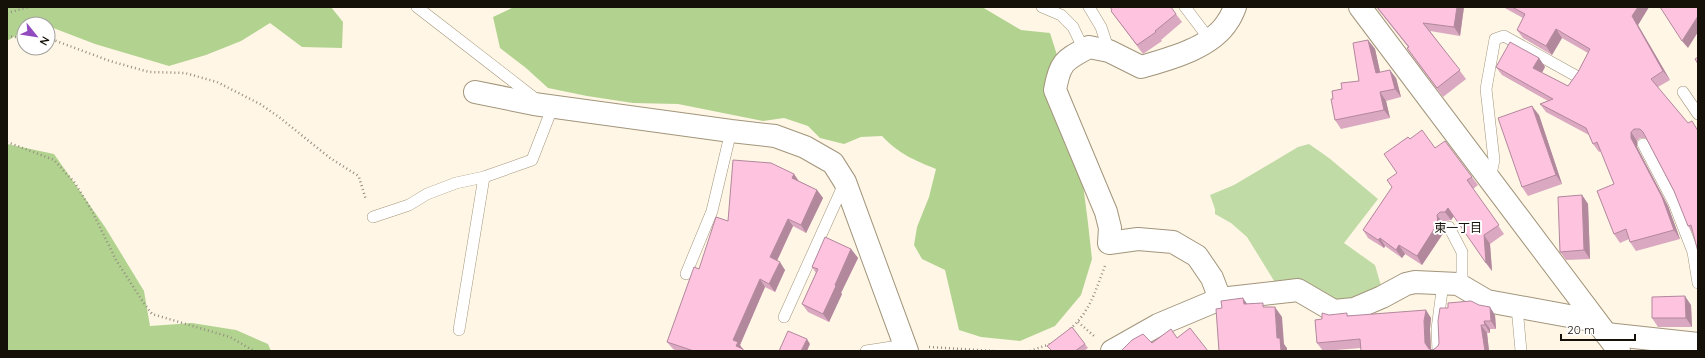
<svg xmlns="http://www.w3.org/2000/svg" width="1705" height="358" viewBox="0 0 1705 358" font-family="Quicksand,'Noto Sans JP',sans-serif">
<style>
.green{fill:#c0dba5}
.forest{fill:#b2d390}
.lines{fill:none;stroke-linecap:round;stroke-linejoin:round}
.service-casing{stroke:#a2957b;stroke-width:12}
.minor-casing{stroke:#a2957b;stroke-width:24}
.path{stroke:#958d81;stroke-width:2.5;stroke-dasharray:1 3;stroke-linecap:butt}
.service{stroke:#fff;stroke-width:11}
.minor{stroke:#fff;stroke-width:22}
.wall{fill:#daa8c0}
.shaded-wall{fill:#b2889c}
.building{fill:#fec3df;stroke:#b2889c}
.labels{text-anchor:middle;dominant-baseline:central;stroke-width:4;stroke-linejoin:round;paint-order:stroke}
.neighbourhood-label{font-size:12px;fill:#161108;stroke:#fff}
</style>
<rect width="100%" height="100%" fill="#fff6e6"/>
<path class="green" d="M1309,144L1329,158L1378,199L1344,243L1375,265L1382,289L1351,304L1276,284L1247,237L1231,223L1215,214V209L1210,195L1234,185L1298,147Z"/>
<g class="forest">
<path d="M7,7H331L343,22L342,48L302,47L270,23L241,41L206,55L169,66L95,44L48,26V24L37,22L34,24H24V31L7,41Z"/>
<path d="M514,7H982L1021,30L1050,33L1057,55L1049,95L1066,147L1083,184L1088,223L1092,259L1081,295L1055,326L1020,341L981,337L959,330L945,270L922,259L914,245L917,227L929,197L936,169C914,160 899,154 882,136L861,137L844,144L820,138L808,126L784,118L763,121L678,104L633,103L587,96L548,88L526,68L500,48L493,17Z"/>
<path d="M7,144L54,154L105,227L144,291L150,326L192,323L236,330L268,344L271,351H7Z"/>
</g>
<g class="lines">
<defs>
<g id="service">
<path d="M417,7L537,100"/>
<path d="M1042,7L1061,15L1073,27L1084,50"/>
<path d="M1089,7L1101,27L1109,51"/>
<path d="M1185,7L1210,40"/>
<path d="M1683,92L1698,114"/>
<path d="M1643,144L1674,203L1693,252L1698,283"/>
<path d="M1490,179L1494,160L1486,89L1495,39L1504,36L1578,77"/>
<path d="M373,217L409,205L427,194L456,183L484,177L532,160L553,106"/>
<path d="M1449,227L1462,252V287"/>
<path d="M686,274L712,211L731,131"/>
<path d="M1517,307L1521,351"/>
<path d="M784,317L844,184"/>
<path d="M459,330L484,177"/>
<path d="M866,351L905,345"/>
<path d="M1438,351L1437,329L1443,283"/>
</g>
<g id="minor">
<path d="M1360,7L1619,351"/>
<path d="M475,92L534,104L731,131L775,136L805,147L833,163L845,182L907,351"/>
<path d="M1220,299L1212,278L1197,256L1173,242L1138,239L1109,243L1110,228L1106,212L1055,90C1060,61 1065,60 1089,47L1109,51L1141,67C1169,59 1212,48 1228,21C1231,17 1233,12 1235,7"/>
<path d="M1606,334L1698,344"/>
<path d="M1112,351L1158,325L1220,299L1298,290L1334,311L1354,309L1382,297L1406,284L1415,282L1458,284L1487,301L1596,321"/>
</g>
</defs>
<use href="#service" class="service-casing"/>
<use href="#minor" class="minor-casing"/>
<g class="path">
<path d="M7,13L29,7"/>
<path d="M7,36L24,38"/>
<path d="M48,38L110,61L149,72L185,73L217,82L260,104L279,117L330,158L357,175L359,177L366,200"/>
<path d="M7,142L54,160L75,183L92,211L116,260L143,302L152,314L230,337L254,351"/>
<path d="M1078,322L1094,336"/>
<path d="M1070,329C1090,312 1096,289 1105,266"/>
<path d="M929,347L994,351"/>
<path d="M1030,351L1050,344"/>
</g>
<use href="#service" class="service"/>
<use href="#minor" class="minor"/>
</g>
<g class="wall">
<path d="M1376,7H1464L1460,36L1430,31L1466,79L1443,97L1413,57L1407,48L1408,47Z"/>
<path d="M1503,7H1649L1638,25L1670,80L1658,87L1693,234L1688,226L1674,191L1646,138H1640L1637,141V147L1668,206L1680,239L1636,251L1630,242L1629,239L1620,243L1614,234V184L1601,151L1599,152L1593,144L1589,135L1546,112L1540,104L1548,101L1502,75L1496,67L1539,58L1545,67L1542,73L1568,86L1578,72L1588,53L1562,38L1552,55L1523,38L1517,30L1523,18Z"/>
<path d="M1112,10L1176,14L1182,22L1161,40L1162,41L1143,54L1111,11Z"/>
<path d="M1368,40L1375,49L1380,72L1396,78L1401,97L1386,101L1390,118L1341,129L1335,120L1333,99L1342,89L1359,81Z"/>
<path d="M1539,115L1562,184L1528,196L1522,187Z"/>
<path d="M1410,139L1435,148L1472,177L1478,185L1473,189L1504,234L1490,244L1492,271L1454,216L1451,220L1446,221L1443,224L1444,232L1422,265L1405,254L1402,258L1385,246L1384,248L1368,238L1363,230L1392,187Z"/>
<path d="M794,174L799,181L817,190L823,198L806,233L793,226L777,261L785,270L775,292L765,287L740,345L744,351H677L673,349L667,342L699,269Z"/>
<path d="M1582,195L1588,204L1590,259L1566,260L1560,252Z"/>
<path d="M851,249L858,258L841,293L842,294L829,322L808,312L802,304L816,273L812,267Z"/>
<path d="M1691,305L1692,327H1658L1652,318Z"/>
<path d="M1329,315L1431,318L1430,329L1431,349L1433,350L1495,315L1496,329H1490V333H1487L1489,351L1361,348L1323,351L1317,343L1322,319Z"/>
<path d="M1085,344L1088,348L1084,351H1051Z"/>
</g>
<g class="shaded-wall">
<path d="M1457,7H1464L1460,36L1454,27Z"/>
<path d="M1638,7H1649L1638,25L1670,80L1663,71L1632,16Z"/>
<path d="M1698,16V32L1688,48L1682,41Z"/>
<path d="M1556,29L1562,38L1552,55L1546,46Z"/>
<path d="M1368,40L1375,49L1382,81L1376,73Z"/>
<path d="M1539,58L1545,67L1539,77L1533,68Z"/>
<path d="M1390,70L1396,78L1401,97L1395,89Z"/>
<path d="M1380,92L1386,101L1390,118L1384,110Z"/>
<path d="M1532,106L1539,115L1562,184L1556,175Z"/>
<path d="M1631,132L1637,141V147L1668,206L1680,239L1674,230L1631,138Z"/>
<path d="M794,174L799,182L792,178Z"/>
<path d="M817,190L823,198L806,233L801,225Z"/>
<path d="M1582,195L1588,204L1590,259L1584,250Z"/>
<path d="M1448,208L1454,216L1451,220L1445,212Z"/>
<path d="M1437,215L1443,224L1444,232L1422,265L1417,256Z"/>
<path d="M788,219L793,226L775,265L770,257Z"/>
<path d="M1484,235L1490,244L1492,271L1486,263Z"/>
<path d="M1380,238L1385,246L1384,248L1378,240Z"/>
<path d="M1399,245L1405,254L1402,258L1396,250Z"/>
<path d="M851,249L858,258L841,293L842,294L829,322L823,314L835,285Z"/>
<path d="M780,262L785,270L775,292L769,284Z"/>
<path d="M760,279L765,287L740,345L744,351H743L736,346L733,340Z"/>
<path d="M1685,296L1691,305L1692,327L1686,318Z"/>
<path d="M1243,298L1250,308L1244,304Z"/>
<path d="M1275,307L1282,317L1284,344L1287,348V351H1281L1277,338Z"/>
<path d="M1490,307L1495,315L1496,329L1491,321Z"/>
<path d="M1426,310L1431,318L1430,329L1431,351H1430L1425,343L1424,321Z"/>
<path d="M1484,321L1490,329V333L1485,325Z"/>
<path d="M1481,325L1487,333L1489,351H1485Z"/>
<path d="M807,339L810,344L807,351H801Z"/>
</g>
<g class="building">
<path d="M1110,7H1171L1176,14L1155,31L1156,32L1137,45L1111,11L1112,10Z"/>
<path d="M1377,7H1457L1454,27L1423,23L1460,70L1437,88L1407,48L1409,47Z"/>
<path d="M1512,7H1638L1632,16L1663,71L1651,79L1688,123L1692,121L1698,131V252L1691,225L1688,226L1674,191L1643,132L1640,129H1634L1631,132V138L1662,197L1674,230L1630,242L1626,229L1614,234L1597,191L1614,184L1597,142L1593,144L1586,128L1540,104L1553,99L1496,67L1510,42L1539,58L1533,68L1568,86L1578,72L1590,49L1556,29L1546,46L1517,30L1525,14Z"/>
<path d="M1660,7H1698V16L1682,41Z"/>
<path d="M1368,40L1376,73L1390,70L1395,89L1380,92L1384,110L1335,120L1331,99H1333L1332,91L1342,89L1341,83L1359,81L1353,43Z"/>
<path d="M1698,57V64L1695,59Z"/>
<path d="M1532,106L1556,175L1522,187L1498,118Z"/>
<path d="M1422,130L1435,148L1445,141L1472,177L1467,180L1499,225L1484,235L1486,263L1448,208L1445,212H1440L1437,215L1438,223L1417,256L1399,245L1396,250L1380,238L1378,240L1363,230L1392,187L1387,180L1397,173L1384,154L1408,137L1410,139Z"/>
<path d="M733,160L771,163L794,174L792,178L817,190L801,225L788,219L770,257L780,262L769,284L760,279L733,340L738,342L736,346L743,349V351H694L667,342L694,267L699,269L716,217L728,221Z"/>
<path d="M1582,195L1584,250L1560,252L1558,197Z"/>
<path d="M825,237L851,249L835,285L836,286L823,314L802,304L818,269L812,267Z"/>
<path d="M1685,296L1686,318H1652V297Z"/>
<path d="M1243,298L1244,304L1263,303V307H1275L1277,338H1280L1281,351H1219L1216,309L1222,308L1221,301Z"/>
<path d="M1471,301L1479,305L1490,307L1491,321H1484L1485,325H1481L1485,351H1361L1360,339L1317,343L1315,320L1322,319V313L1329,315L1347,313V316L1426,310L1424,321L1425,343L1429,349L1433,350L1438,346L1439,343L1438,321L1440,308H1448V303Z"/>
<path d="M1072,327L1085,344L1075,351H1052L1047,346Z"/>
<path d="M1190,328L1208,351H1121L1132,340L1143,334L1152,343L1171,329L1177,338Z"/>
<path d="M788,331L807,339L801,351H779Z"/>
</g>
<g class="labels">
<g class="neighbourhood-label">
<text x="1458" y="227">東一丁目</text>
</g>
</g>
<rect width="1705" height="358" fill="none" stroke="#161108" stroke-width="16"/>
<g transform="translate(36 36) rotate(120)"><circle r="19" fill="#ffffff" stroke="#a2a09c"/>
<path d="M0-3L7 15L0 10L-7 15Z" fill="#914bbe"/>
<text y="-6" font-size="11" font-weight="bold" text-anchor="middle" fill="#161108">N</text>
</g>
<path d="M1561 334v6h74v-6" fill="none" stroke="#161108" stroke-width="2"/>
<text x="1567" y="334" font-size="12" fill="#161108" stroke="#ffffff" stroke-width="3" paint-order="stroke">20 m</text>
</svg>
